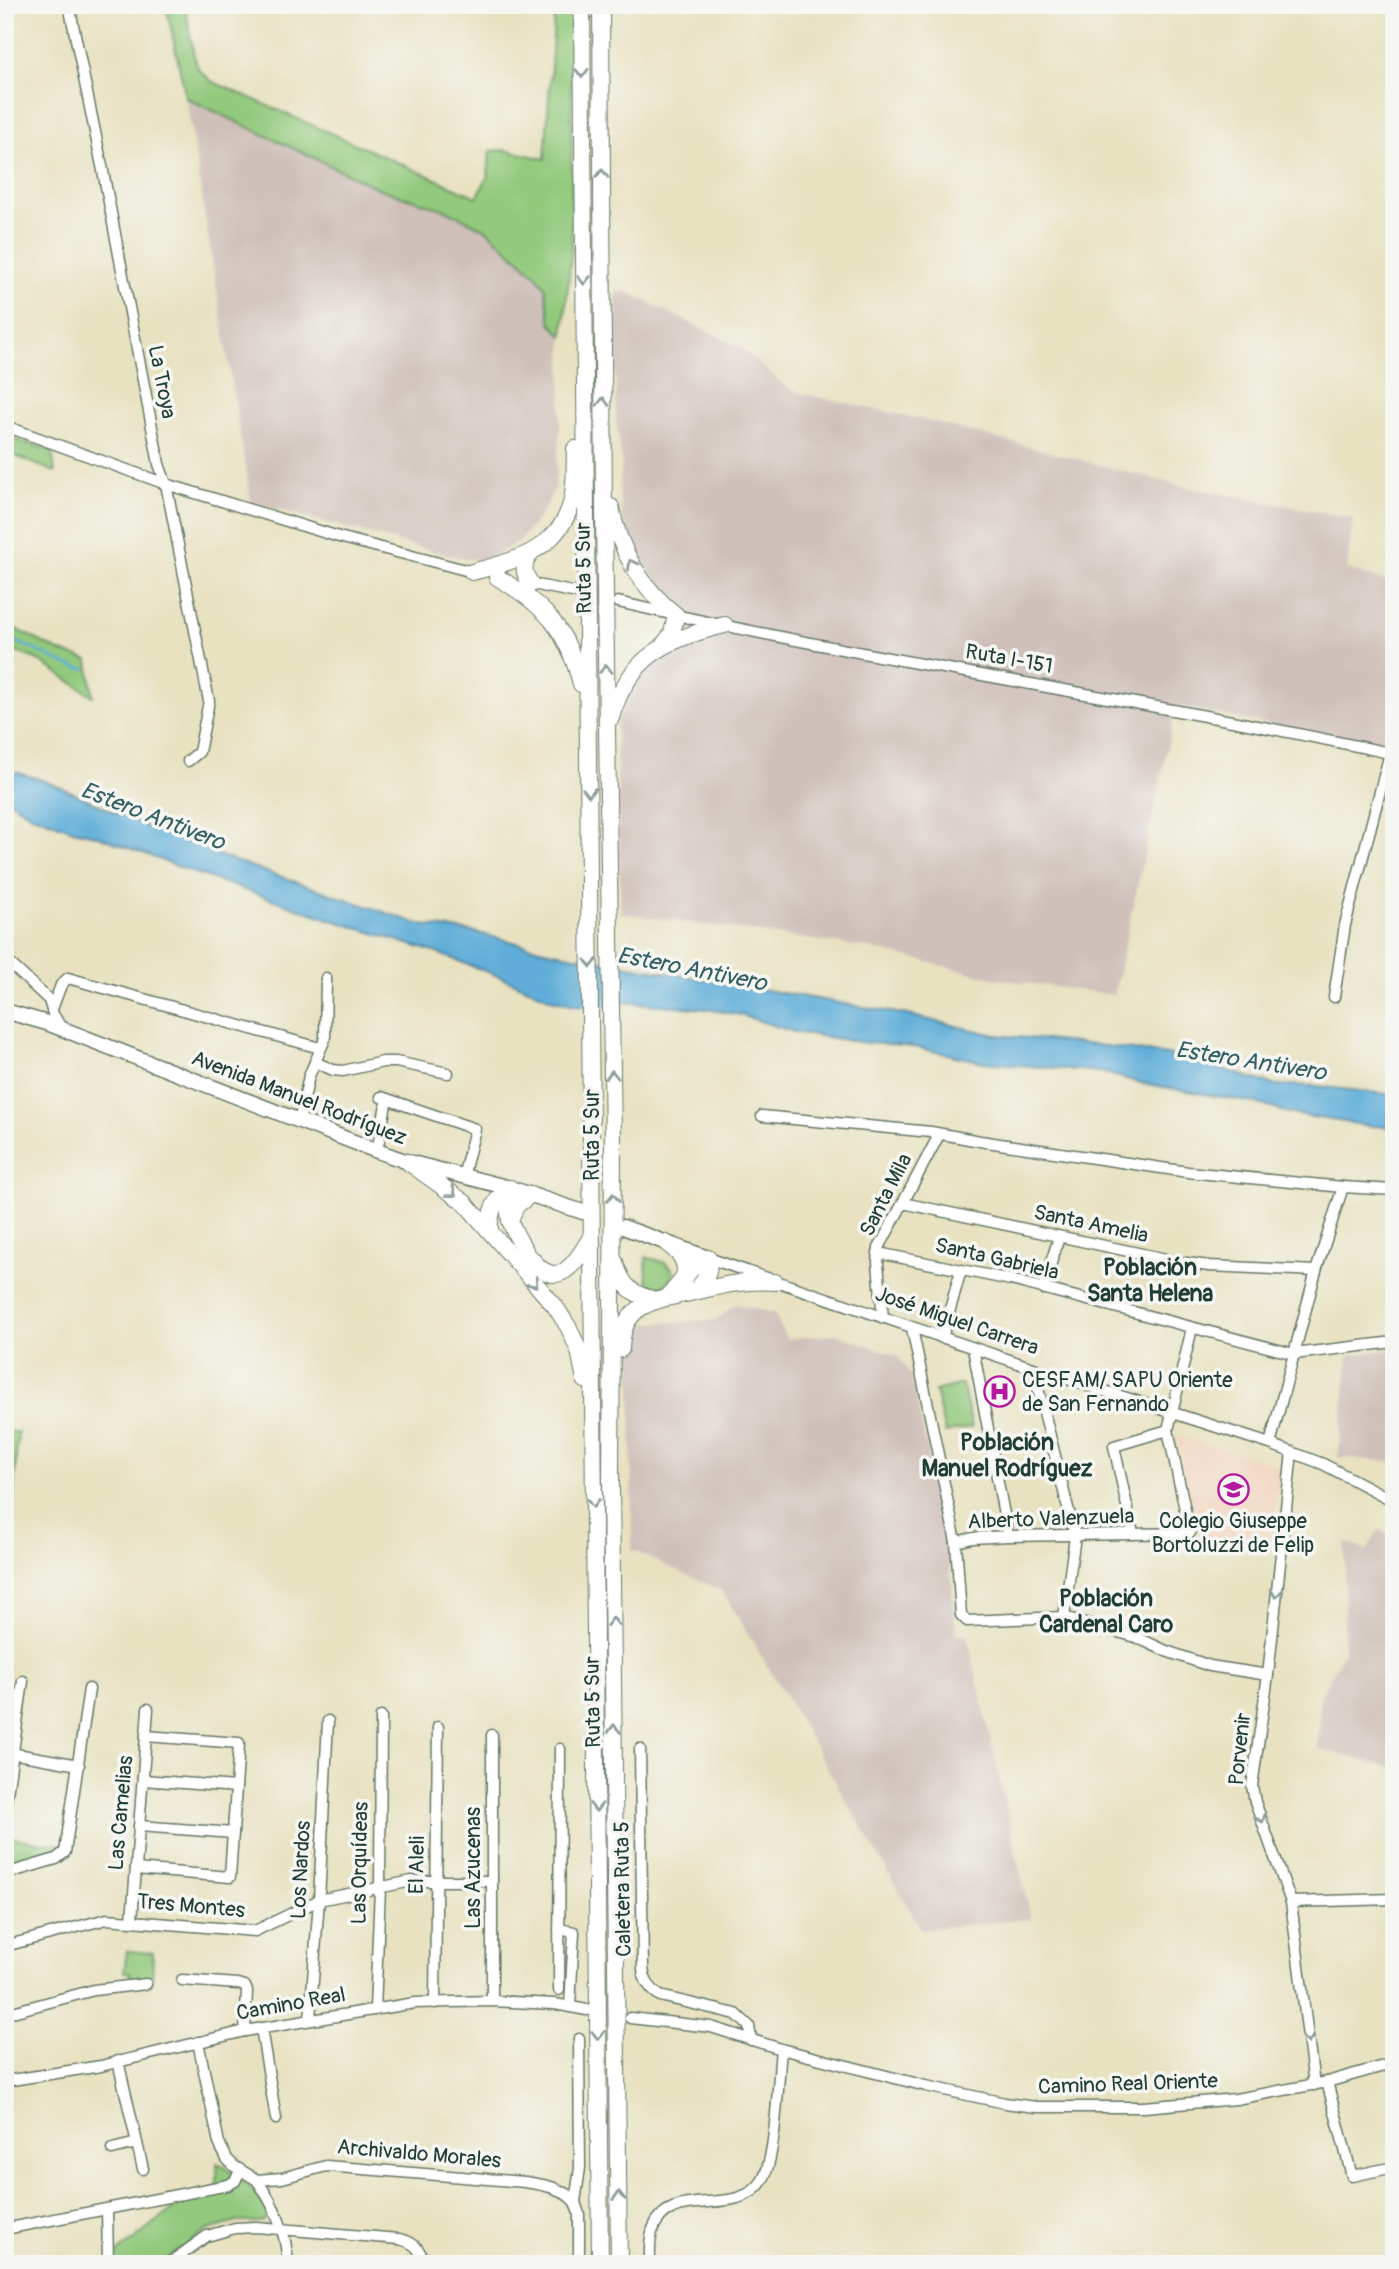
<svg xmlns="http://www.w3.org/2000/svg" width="1399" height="2269" viewBox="0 0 1399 2269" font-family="Pangolin,sans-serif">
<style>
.built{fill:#f2d4be}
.industrial{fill:#cfc0ba}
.green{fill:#92c97c;stroke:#588358;stroke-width:2}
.water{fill:#5eadd8;stroke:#3e7586;stroke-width:2}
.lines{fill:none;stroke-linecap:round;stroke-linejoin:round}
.stream{stroke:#5eadd8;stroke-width:2.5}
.minor-casing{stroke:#657765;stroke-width:13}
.major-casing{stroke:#657765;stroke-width:17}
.highway-casing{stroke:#657765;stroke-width:18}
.minor{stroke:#fff;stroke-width:10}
.major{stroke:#fff;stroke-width:14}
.highway{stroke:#fff;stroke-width:16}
.oneway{stroke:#8f9e9a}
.labels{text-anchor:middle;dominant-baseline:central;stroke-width:7;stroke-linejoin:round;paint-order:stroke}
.street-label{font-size:21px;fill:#1f3d34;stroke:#f6f6f2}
.poi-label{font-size:21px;fill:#1f3d34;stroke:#f6f6f2;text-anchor:start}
.water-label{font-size:23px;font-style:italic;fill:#325f65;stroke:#f6f6f2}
.neighbourhood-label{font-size:23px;font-weight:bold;fill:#1f3d34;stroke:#f6f6f2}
</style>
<rect width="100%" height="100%" fill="#f6f6f2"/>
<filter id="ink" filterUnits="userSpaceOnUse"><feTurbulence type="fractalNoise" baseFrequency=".0143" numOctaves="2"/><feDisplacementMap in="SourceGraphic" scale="14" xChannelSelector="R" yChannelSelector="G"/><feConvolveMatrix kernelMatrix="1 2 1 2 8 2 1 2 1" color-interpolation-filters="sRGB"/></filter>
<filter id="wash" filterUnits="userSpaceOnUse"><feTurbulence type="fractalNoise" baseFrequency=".00686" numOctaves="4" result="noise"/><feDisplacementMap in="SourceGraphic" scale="28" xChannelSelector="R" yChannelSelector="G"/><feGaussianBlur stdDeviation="1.57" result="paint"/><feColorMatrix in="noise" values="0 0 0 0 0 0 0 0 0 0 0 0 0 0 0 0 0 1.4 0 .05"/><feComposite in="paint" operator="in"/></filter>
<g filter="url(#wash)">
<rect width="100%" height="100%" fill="#e8e2c1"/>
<path class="built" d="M1176,1436L1276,1464L1281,1472L1269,1547L1233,1544L1219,1537H1198Z"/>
<g class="industrial">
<path d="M186,98L380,189L446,210L487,230L537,276L545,288L551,324L563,336L560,428L555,488L542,513L521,540L491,558L477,560L447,555L251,502Z"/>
<path d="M625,291L740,347L787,388L800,393L928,421L1190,488L1353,518L1347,569L1394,584V749L1176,706L1114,995L997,979L870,948L621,913L616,725L628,697L642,674L660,654L688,643L689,609L670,595L650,573L635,551L622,518L619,487L622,463L616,421V296L617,292Z"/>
<path d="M736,1304L774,1313L787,1339L836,1334L898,1356L911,1376L948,1542L956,1633L967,1635L1031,1919L921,1929L792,1707L722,1591L632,1550L631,1338L639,1328L650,1323L716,1320Z"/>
<path d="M1394,1348V1462L1338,1457L1349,1356Z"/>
<path d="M1379,1529L1386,1534L1394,1533V1768L1318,1749L1320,1697L1344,1651L1345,1542L1367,1550Z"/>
</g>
<g class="green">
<path d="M166,5H185L194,56L199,70L211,81L477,197L488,176L490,151L505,150L545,159L555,5H571L572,247L563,336L551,324L545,287L537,276L487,230L446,210L380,189L186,98Z"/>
<path d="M5,436L52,451L55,472L5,452Z"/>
<path d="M5,627L18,630L61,652L88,660L93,696L36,659L5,648Z"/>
<path d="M646,1257C656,1260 671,1262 674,1273L668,1284L657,1288L647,1282Z"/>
<path d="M962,1384L972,1427L945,1433L935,1391Z"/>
<path d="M5,1432H18L7,1579L5,1578Z"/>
<path d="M7,1837L62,1845L60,1850L55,1854L9,1867Z"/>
<path d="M127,1951L153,1953L152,1983L131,1981L130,1972H124Z"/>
<path d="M217,2163C237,2173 258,2193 268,2213L265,2220L261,2222H237L208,2230L160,2264H104L189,2196L217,2190Z"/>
</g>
<path class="water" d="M5,769L39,779L72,792L130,819L226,858L422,925L474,932L549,951L634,967L908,1015L996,1035L1105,1046L1182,1057L1274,1085L1317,1086L1394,1095V1127L1370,1126L1292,1114L1255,1103L1141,1083L1101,1072L983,1062L914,1047L860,1042L794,1032L741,1015L707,1009L626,1002L600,1006L575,1005L554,1000L501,977L437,953L332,920L187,870L95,835L73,830L30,814L5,798Z"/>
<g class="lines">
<path class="stream" d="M5,638C34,645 57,666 86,669"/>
</g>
</g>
<g filter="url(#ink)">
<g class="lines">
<defs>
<g id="minor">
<path d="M69,5L103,171L159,464L166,484L209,701L199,752L188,761"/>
<path d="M5,426L166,484L339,537L477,573"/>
<path d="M527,583L577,593"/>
<path d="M618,602C875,662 1136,698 1394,754"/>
<path d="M5,959L49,1000L53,1014L62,1029"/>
<path d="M1334,997L1345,925L1390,753"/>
<path d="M52,1009L61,985L68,978L320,1048"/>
<path d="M315,1062L333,1070L343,1071L383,1062H396L448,1073"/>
<path d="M381,1097L475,1129L463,1177"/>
<path d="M762,1116L931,1132L980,1141L1188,1172L1343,1187L1394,1190"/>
<path d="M299,1122L309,1076L325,1039L326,978"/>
<path d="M377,1151L387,1099"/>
<path d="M903,1203L1180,1262L1209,1266L1316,1271"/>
<path d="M878,1253L1011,1280L1294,1354L1394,1342"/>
<path d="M708,1258L1033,1368L1270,1444L1323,1464L1394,1501"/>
<path d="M1043,1289L1059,1237"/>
<path d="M883,1318L878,1263L879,1248L939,1135"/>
<path d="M912,1328L956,1542L961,1615L967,1621L1064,1617L1136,1637L1166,1651L1210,1666L1268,1675"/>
<path d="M942,1338L961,1270"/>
<path d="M973,1348L1008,1536"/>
<path d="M1033,1368L1075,1536L1064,1617"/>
<path d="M1270,1444L1316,1271L1343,1187"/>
<path d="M1292,1452L1268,1675L1252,1786L1255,1802L1291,1902L1314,2085"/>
<path d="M1133,1534L1114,1446L1168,1430"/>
<path d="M956,1542L973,1538L1008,1536L1190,1533L1168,1430L1192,1328"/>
<path d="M492,1735V2001"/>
<path d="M640,1749L643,1969C644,1981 650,1989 660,1996L736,2014L749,2026L751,2040"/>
<path d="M5,1752L79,1765"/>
<path d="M143,1780L236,1787"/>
<path d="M5,1808L23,1681"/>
<path d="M139,1826L233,1833"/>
<path d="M136,1869L230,1877L239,1743L146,1736"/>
<path d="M5,1874L56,1859L65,1852L89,1689"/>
<path d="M1291,1902L1394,1899"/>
<path d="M132,1920L148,1709"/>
<path d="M559,1929L574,1932L570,2007"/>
<path d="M5,1946L107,1919L255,1931L319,1900L412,1881H492"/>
<path d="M182,1980L238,1984L245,1986L247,1991L245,2031"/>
<path d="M559,1990L560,1749"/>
<path d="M435,2003L438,1727"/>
<path d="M375,2010L380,1889L381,1717"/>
<path d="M5,2014L94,1990L146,1984"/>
<path d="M630,2018L711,2027L781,2049L926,2086L1005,2103L1036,2107H1144L1236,2099L1327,2082L1394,2063"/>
<path d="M310,2020L319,1900L328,1721"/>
<path d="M261,2028L276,2119"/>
<path d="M198,2042L219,2143L227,2159L234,2166L257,2180L282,2178L326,2166L525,2182C544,2185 562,2187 575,2202"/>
<path d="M118,2061L143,2169"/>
<path d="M5,2081L101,2066L245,2031L415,2003L492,2001L555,2004L587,2010"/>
<path d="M1327,2082L1352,2176L1394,2167"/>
<path d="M112,2149L137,2143"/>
<path d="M257,2180C275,2206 286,2231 288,2264"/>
<path d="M107,2209L108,2264"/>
<path d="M5,2229L228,2185L235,2181L240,2171"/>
<path d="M168,2264L207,2236L235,2228L256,2227L399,2239C414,2242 421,2249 424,2264"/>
<path d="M579,2264V2214L575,2202L580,2168L579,2039"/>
<path d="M650,2264C650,2253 649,2242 652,2232C667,2182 737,2220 762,2181C776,2159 778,2078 781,2049"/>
</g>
<g id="major">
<path d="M5,1011L47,1023L377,1151L408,1162L510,1188L583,1212"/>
<path d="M623,1227L708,1258"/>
</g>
<g id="highway">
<path d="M582,5L600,2264"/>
<path d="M601,5L604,522L613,1143L611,1481L619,2264"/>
<path d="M611,507C619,550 642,589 676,615L672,634L664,644"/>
<path d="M530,554C522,565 523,573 531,584"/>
<path d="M472,572C513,562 558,550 571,504C576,487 574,467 575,449"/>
<path d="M497,577C546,606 567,629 581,684"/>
<path d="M611,718C628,657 668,638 725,625"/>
<path d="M408,1162L465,1203L555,1306L569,1328L579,1351L585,1380"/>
<path d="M510,1188C506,1216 510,1227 525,1250"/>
<path d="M510,1220L516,1206L530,1195"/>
<path d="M490,1230C489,1212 495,1198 510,1188"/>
<path d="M666,1243C680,1253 689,1262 683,1280"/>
<path d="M531,1258C558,1294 577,1261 591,1237"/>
<path d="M615,1262C622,1286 632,1295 656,1300"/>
<path d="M667,1298L694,1266L708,1258C711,1273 704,1284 692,1292"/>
<path d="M621,1349C622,1301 657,1301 694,1292C724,1285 743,1280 775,1282"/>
</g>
</defs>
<use href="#minor" class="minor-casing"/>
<use href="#major" class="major-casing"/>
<use href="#highway" class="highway-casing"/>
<use href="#minor" class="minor"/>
<use href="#major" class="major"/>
<use href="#highway" class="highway"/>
</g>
<defs><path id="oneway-chevron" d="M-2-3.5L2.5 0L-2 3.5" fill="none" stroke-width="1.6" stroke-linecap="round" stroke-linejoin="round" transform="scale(1.75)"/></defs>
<g class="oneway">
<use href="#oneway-chevron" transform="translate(582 73) rotate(89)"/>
<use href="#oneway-chevron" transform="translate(602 174) rotate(-90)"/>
<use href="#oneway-chevron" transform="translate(584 280) rotate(90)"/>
<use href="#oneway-chevron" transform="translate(603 402) rotate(-90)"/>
<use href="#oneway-chevron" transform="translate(632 564) rotate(-120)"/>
<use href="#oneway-chevron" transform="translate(606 669) rotate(-90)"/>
<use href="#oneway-chevron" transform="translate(589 792) rotate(89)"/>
<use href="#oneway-chevron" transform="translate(591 963) rotate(89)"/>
<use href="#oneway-chevron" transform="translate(612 1075) rotate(-91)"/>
<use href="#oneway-chevron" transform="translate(452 1193) rotate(38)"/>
<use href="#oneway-chevron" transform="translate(613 1198) rotate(-89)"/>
<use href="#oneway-chevron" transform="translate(534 1283) rotate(49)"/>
<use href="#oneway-chevron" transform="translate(593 1503) rotate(89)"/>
<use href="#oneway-chevron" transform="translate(1276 1593) rotate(97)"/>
<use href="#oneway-chevron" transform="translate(613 1622) rotate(-91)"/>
<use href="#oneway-chevron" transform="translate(614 1729) rotate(-91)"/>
<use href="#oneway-chevron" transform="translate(596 1807) rotate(90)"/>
<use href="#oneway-chevron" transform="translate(1261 1818) rotate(69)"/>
<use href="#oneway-chevron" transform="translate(598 2035) rotate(90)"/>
<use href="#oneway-chevron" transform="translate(1308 2039) rotate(83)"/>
<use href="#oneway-chevron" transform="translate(619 2196) rotate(-91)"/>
</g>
</g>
<defs>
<symbol id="hospital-ring" viewBox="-11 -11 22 22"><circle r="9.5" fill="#f6f6f2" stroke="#b5179e" stroke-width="1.5"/><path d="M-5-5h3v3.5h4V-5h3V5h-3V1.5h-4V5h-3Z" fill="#b5179e"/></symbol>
<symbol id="school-ring" viewBox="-11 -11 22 22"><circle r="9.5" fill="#f6f6f2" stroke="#b5179e" stroke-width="1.5"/><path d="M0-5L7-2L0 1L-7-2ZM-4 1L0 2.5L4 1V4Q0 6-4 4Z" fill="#b5179e"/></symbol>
</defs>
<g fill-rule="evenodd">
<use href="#hospital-ring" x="982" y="1374" width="35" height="35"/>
<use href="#school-ring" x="1216" y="1472" width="35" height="35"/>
</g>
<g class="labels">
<g class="street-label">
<text transform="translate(162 382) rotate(79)">La Troya</text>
<text transform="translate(584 568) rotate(-91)">Ruta 5 Sur</text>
<text transform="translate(1009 659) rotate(10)">Ruta I-151</text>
<text transform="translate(299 1098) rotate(21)">Avenida Manuel Rodríguez</text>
<text transform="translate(592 1135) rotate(-90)">Ruta 5 Sur</text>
<text transform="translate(886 1195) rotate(-63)">Santa Mila</text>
<text transform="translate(1091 1224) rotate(12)">Santa Amelia</text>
<text transform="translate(997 1259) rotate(13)">Santa Gabriela</text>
<text transform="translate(957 1321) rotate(19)">José Miguel Carrera</text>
<text transform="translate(1051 1519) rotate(-2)">Alberto Valenzuela</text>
<text transform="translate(593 1702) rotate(-91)">Ruta 5 Sur</text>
<text transform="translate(1240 1749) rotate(-84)">Porvenir</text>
<text transform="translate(121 1813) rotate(-85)">Las Camelias</text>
<text transform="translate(360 1863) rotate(-89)">Las Orquídeas</text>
<text transform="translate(417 1865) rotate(-89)">El Aleli</text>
<text transform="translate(473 1868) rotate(-90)">Las Azucenas</text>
<text transform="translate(301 1870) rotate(-87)">Los Nardos</text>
<text transform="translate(623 1889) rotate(-91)">Caletera Ruta 5</text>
<text transform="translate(191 1906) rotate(5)">Tres Montes</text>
<text transform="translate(291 2004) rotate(-10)">Camino Real</text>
<text transform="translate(1128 2084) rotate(-2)">Camino Real Oriente</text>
<text transform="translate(419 2154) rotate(5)">Archivaldo Morales</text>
</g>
<g class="poi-label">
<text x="1022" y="1380">CESFAM/ SAPU Oriente<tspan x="1022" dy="24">de San Fernando</tspan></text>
<text x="1233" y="1521" text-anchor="middle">Colegio Giuseppe<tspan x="1233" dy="24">Bortoluzzi de Felip</tspan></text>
</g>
<g class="water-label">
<text transform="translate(153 816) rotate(21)">Estero Antivero</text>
<text transform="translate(692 969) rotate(11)">Estero Antivero</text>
<text transform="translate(1251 1061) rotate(9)">Estero Antivero</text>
</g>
<g class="neighbourhood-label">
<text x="1150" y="1267">Población<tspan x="1150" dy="26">Santa Helena</tspan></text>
<text x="1007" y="1442">Población<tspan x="1007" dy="26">Manuel Rodríguez</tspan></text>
<text x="1106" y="1598">Población<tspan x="1106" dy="26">Cardenal Caro</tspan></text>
</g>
</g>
<rect width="1399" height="2269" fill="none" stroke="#f6f6f2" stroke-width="28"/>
</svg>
